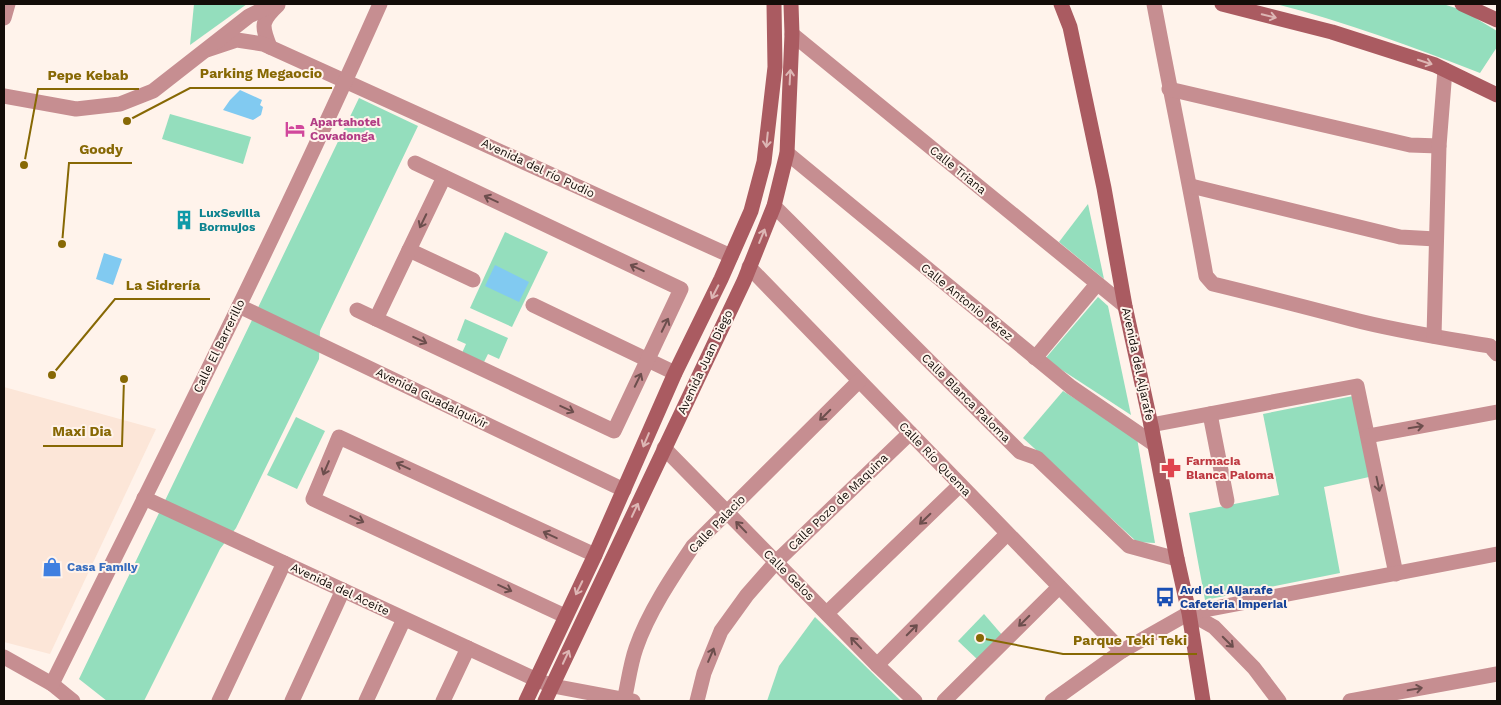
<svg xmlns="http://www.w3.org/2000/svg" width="1501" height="705" viewBox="0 0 1501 705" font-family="'Work Sans',sans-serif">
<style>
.built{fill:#fce6d8}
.green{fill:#94debd}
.water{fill:#81caf1}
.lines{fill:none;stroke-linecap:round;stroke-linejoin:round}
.street{stroke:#c68e91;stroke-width:15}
.secondary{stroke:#aa5b61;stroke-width:15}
.oneway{stroke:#ddb6b4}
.oneway2{stroke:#6c4e4d}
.labels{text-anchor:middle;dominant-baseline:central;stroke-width:4;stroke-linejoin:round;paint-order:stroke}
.hotel-label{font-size:12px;font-weight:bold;fill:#b23c85;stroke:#fff3eb;text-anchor:start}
.street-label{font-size:12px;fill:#130d09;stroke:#fff3eb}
.culture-label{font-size:12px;font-weight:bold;fill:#0d838f;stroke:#fff3eb;text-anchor:start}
.health-label{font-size:12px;font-weight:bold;fill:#be3a42;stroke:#fff3eb;text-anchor:start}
.shop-label{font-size:12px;font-weight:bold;fill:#366cbe;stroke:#fff3eb;text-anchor:start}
.transit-label{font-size:12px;font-weight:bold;fill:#164399;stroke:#fff3eb;text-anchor:start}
.leader{fill:none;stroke:#876804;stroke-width:2}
.callout-dot{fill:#876804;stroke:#fff3eb;stroke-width:2}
.callout-label{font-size:14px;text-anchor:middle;font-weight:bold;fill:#876804;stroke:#fff3eb;stroke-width:4;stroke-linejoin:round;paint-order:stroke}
</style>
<rect width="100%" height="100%" fill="#fff3eb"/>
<path class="built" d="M4,387L156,429L50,654L4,642Z"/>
<g class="green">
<path d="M194,4H247L190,45Z"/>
<path d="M1276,4H1443L1462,10L1497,31V47L1480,73C1413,47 1346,22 1276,4Z"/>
<path d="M359,98L418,126L320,331L319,359L236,528L220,549L144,701H107L79,679Z"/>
<path d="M170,114L251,137L243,164L162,139Z"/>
<path d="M1088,204L1104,279L1059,242Z"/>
<path d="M505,232L548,252L512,327L470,308Z"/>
<path d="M1098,297L1108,306L1131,415L1045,359Z"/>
<path d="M465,319L508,338L499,359L488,354L484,362L462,353L466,344L457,340Z"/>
<path d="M1063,391L1137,438L1155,543L1137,542L1023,438Z"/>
<path d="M1353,396L1369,477L1324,487L1340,573L1205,600L1189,513L1279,495L1263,414Z"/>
<path d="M296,417L325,431L297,489L267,475Z"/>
<path d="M984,614L1003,636L978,660L958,641Z"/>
<path d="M815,617L901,701H767L779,666Z"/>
</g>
<g class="water">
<path d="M240,90L262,100L260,105L263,107L261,115L253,120L223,110L230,100Z"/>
<path d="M104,253L122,259L113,285L96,279Z"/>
<path d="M495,265L529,282L519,302L485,286Z"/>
</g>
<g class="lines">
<g class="street">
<path d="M1154,4C1171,95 1190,185 1206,276L1213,284C1259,295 1305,307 1351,319C1396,331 1443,338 1490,346L1497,354"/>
<path d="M4,18L8,4"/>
<path d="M792,34L1125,306"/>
<path d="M270,47C261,25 261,21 278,5"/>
<path d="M207,50L237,40L263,44L731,256"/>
<path d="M1169,89L1410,145L1439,146"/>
<path d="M4,96L76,109L120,104L153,91L249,16L274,4"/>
<path d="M787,153L1071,387L1154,444"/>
<path d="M1191,186L1400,237L1436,239"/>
<path d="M774,206L1020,452L1037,458L1129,546L1177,559"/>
<path d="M409,250L473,280"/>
<path d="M749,267L1122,651"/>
<path d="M533,305L675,373"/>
<path d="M239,306L624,490"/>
<path d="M357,310L614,431L681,289L415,163"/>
<path d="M376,319L444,177"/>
<path d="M1434,336L1439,146L1445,70"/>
<path d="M1035,358L1097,284"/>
<path d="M1210,414L1227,501"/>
<path d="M1151,425L1357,386L1396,574"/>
<path d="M1368,436L1497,412"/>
<path d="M664,448L877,665L915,701"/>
<path d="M144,498L537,680L553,686L633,701"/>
<path d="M827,613L960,485"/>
<path d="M1189,613L1214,627L1254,668L1279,701"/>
<path d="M565,616L313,499L339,437L595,555"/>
<path d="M4,657L52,684L73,701"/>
<path d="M877,665L1007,534"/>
<path d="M52,684C164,458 278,234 380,4"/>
<path d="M219,701L284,563"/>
<path d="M292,701L343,590"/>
<path d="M366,701L404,619"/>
<path d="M443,701L468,648"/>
<path d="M624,701C628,684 630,665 636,648C648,613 672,577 693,546L859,381"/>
<path d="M697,701L704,673L721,631L747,595L776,562L910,433"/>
<path d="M944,701L1059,587"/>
<path d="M1052,701L1122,651L1189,613L1497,554"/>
<path d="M1350,701L1497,674"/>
</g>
<g class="secondary">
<path d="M1061,4L1070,27L1104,188L1125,306L1151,425L1177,559L1189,613L1203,701"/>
<path d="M1222,4L1332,32L1435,65L1497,95"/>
<path d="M1462,4L1497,20"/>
<path d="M526,701L595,555L675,373L721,279L751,211L764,162L775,67L774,4"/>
<path d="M545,701L744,281L774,206L787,153L792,34L791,4"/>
</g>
</g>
<defs><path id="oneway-shaft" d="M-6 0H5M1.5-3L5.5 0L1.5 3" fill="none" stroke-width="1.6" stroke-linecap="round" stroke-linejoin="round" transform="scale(1.25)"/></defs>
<g class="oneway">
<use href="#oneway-shaft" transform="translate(1269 16) rotate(14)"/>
<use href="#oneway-shaft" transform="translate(1425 62) rotate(18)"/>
<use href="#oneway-shaft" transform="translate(790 77) rotate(-87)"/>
<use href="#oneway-shaft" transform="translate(767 140) rotate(96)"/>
<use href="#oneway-shaft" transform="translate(762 236) rotate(-68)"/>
<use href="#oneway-shaft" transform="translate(715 292) rotate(117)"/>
<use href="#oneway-shaft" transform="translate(646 440) rotate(113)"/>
<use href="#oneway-shaft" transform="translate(635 510) rotate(-65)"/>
<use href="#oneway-shaft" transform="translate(579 588) rotate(116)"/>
<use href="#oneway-shaft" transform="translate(566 657) rotate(-65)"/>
</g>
<g class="oneway2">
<use href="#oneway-shaft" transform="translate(491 199) rotate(-155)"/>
<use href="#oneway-shaft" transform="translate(423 221) rotate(116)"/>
<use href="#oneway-shaft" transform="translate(637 268) rotate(-155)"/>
<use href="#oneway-shaft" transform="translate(665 325) rotate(-64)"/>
<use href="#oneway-shaft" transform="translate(420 340) rotate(25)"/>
<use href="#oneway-shaft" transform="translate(638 380) rotate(-64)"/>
<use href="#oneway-shaft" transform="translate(567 409) rotate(25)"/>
<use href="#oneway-shaft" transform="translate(825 415) rotate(135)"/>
<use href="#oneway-shaft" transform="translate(1416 427) rotate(-10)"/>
<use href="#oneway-shaft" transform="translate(403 466) rotate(-155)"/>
<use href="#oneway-shaft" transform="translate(326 468) rotate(113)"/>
<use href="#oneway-shaft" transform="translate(1378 484) rotate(78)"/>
<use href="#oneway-shaft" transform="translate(357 519) rotate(25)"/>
<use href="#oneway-shaft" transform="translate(925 519) rotate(136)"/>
<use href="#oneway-shaft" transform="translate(741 527) rotate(-134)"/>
<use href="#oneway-shaft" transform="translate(550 535) rotate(-155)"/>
<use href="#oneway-shaft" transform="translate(505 588) rotate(25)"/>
<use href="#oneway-shaft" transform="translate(1024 621) rotate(135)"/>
<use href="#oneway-shaft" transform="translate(912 630) rotate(-45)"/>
<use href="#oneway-shaft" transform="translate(1228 642) rotate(45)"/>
<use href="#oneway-shaft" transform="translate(856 643) rotate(-134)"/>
<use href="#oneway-shaft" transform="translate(711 655) rotate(-67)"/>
<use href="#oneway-shaft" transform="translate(1415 689) rotate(-10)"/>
</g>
<defs>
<symbol id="hotel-bare" viewBox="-9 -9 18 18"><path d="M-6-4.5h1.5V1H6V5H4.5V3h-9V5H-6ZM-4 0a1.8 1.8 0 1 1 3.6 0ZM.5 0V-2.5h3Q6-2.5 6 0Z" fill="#d1479c" stroke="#fff3eb" stroke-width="2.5" paint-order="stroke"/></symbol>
<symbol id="building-bare" viewBox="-9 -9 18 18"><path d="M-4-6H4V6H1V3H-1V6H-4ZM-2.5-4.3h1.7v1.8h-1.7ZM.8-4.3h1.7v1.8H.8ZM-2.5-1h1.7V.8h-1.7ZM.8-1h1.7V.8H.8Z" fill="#0f9aa8" stroke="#fff3eb" stroke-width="2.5" paint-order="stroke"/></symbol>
<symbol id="pharmacy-bare" viewBox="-9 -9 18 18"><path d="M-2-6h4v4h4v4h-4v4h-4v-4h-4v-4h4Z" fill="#e0444e" stroke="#fff3eb" stroke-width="2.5" paint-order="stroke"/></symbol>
<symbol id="shop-bare" viewBox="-9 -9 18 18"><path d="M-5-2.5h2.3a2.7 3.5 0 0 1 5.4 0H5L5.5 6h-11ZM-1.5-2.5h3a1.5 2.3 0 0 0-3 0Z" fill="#3f7fe0" stroke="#fff3eb" stroke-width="2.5" paint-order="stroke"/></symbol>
<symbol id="bus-bare" viewBox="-9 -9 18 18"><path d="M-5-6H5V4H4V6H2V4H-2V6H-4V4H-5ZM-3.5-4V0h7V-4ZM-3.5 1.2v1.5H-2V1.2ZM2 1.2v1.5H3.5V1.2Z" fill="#1a4fb4" stroke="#fff3eb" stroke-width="2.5" paint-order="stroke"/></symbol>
</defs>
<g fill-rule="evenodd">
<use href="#hotel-bare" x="281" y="115" width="28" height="28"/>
<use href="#building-bare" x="170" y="206" width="28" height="28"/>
<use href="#pharmacy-bare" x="1157" y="454" width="28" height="28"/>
<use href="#shop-bare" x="38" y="553" width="28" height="28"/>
<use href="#bus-bare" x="1151" y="583" width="28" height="28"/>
</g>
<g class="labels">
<g class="hotel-label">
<text x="310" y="122">Apartahotel<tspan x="310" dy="14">Covadonga</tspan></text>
</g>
<g class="street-label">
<text transform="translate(538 168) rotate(25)">Avenida del río Pudio</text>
<text transform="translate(958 170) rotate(39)">Calle Triana</text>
<text transform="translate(967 302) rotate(39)">Calle Antonio Pérez</text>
<text transform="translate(219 346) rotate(-64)">Calle El Barrerillo</text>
<text transform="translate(705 362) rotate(-65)">Avenida Juan Diego</text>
<text transform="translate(1138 364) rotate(78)">Avenida del Aljarafe</text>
<text transform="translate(432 398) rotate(26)">Avenida Guadalquivir</text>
<text transform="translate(966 398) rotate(45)">Calle Blanca Paloma</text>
<text transform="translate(935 459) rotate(46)">Calle Río Quema</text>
<text transform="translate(838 502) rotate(-44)">Calle Pozo de Maquina</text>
<text transform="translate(717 524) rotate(-46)">Calle Palacio</text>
<text transform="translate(789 575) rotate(45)">Calle Gelos</text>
<text transform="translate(340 589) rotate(25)">Avenida del Aceite</text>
</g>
<g class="culture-label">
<text x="199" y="213">LuxSevilla<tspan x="199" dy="14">Bormujos</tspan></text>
</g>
<g class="health-label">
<text x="1186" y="461">Farmacia<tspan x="1186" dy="14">Blanca Paloma</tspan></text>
</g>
<g class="shop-label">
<text x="67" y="567">Casa Family</text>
</g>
<g class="transit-label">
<text x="1180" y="590">Avd del Aljarafe<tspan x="1180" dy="14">Cafeteria Imperial</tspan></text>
</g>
</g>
<path class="leader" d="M127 121L190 88H332M24 165L38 89H139M62 244L69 163H132M52 375L115 299H210M124 379L122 446H43M980 638L1063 654H1197"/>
<g class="callout-dot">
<circle cx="127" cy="121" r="5"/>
<circle cx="24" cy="165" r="5"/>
<circle cx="62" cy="244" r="5"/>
<circle cx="52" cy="375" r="5"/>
<circle cx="124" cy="379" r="5"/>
<circle cx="980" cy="638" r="5"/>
</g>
<g class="callout-label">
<text x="261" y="78">Parking Megaocio</text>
<text x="88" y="80">Pepe Kebab</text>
<text x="101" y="154">Goody</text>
<text x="163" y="290">La Sidrería</text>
<text x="82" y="436">Maxi Dia</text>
<text x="1130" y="645">Parque Teki Teki</text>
</g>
<rect width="1501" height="705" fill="none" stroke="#130d09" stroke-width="10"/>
</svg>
